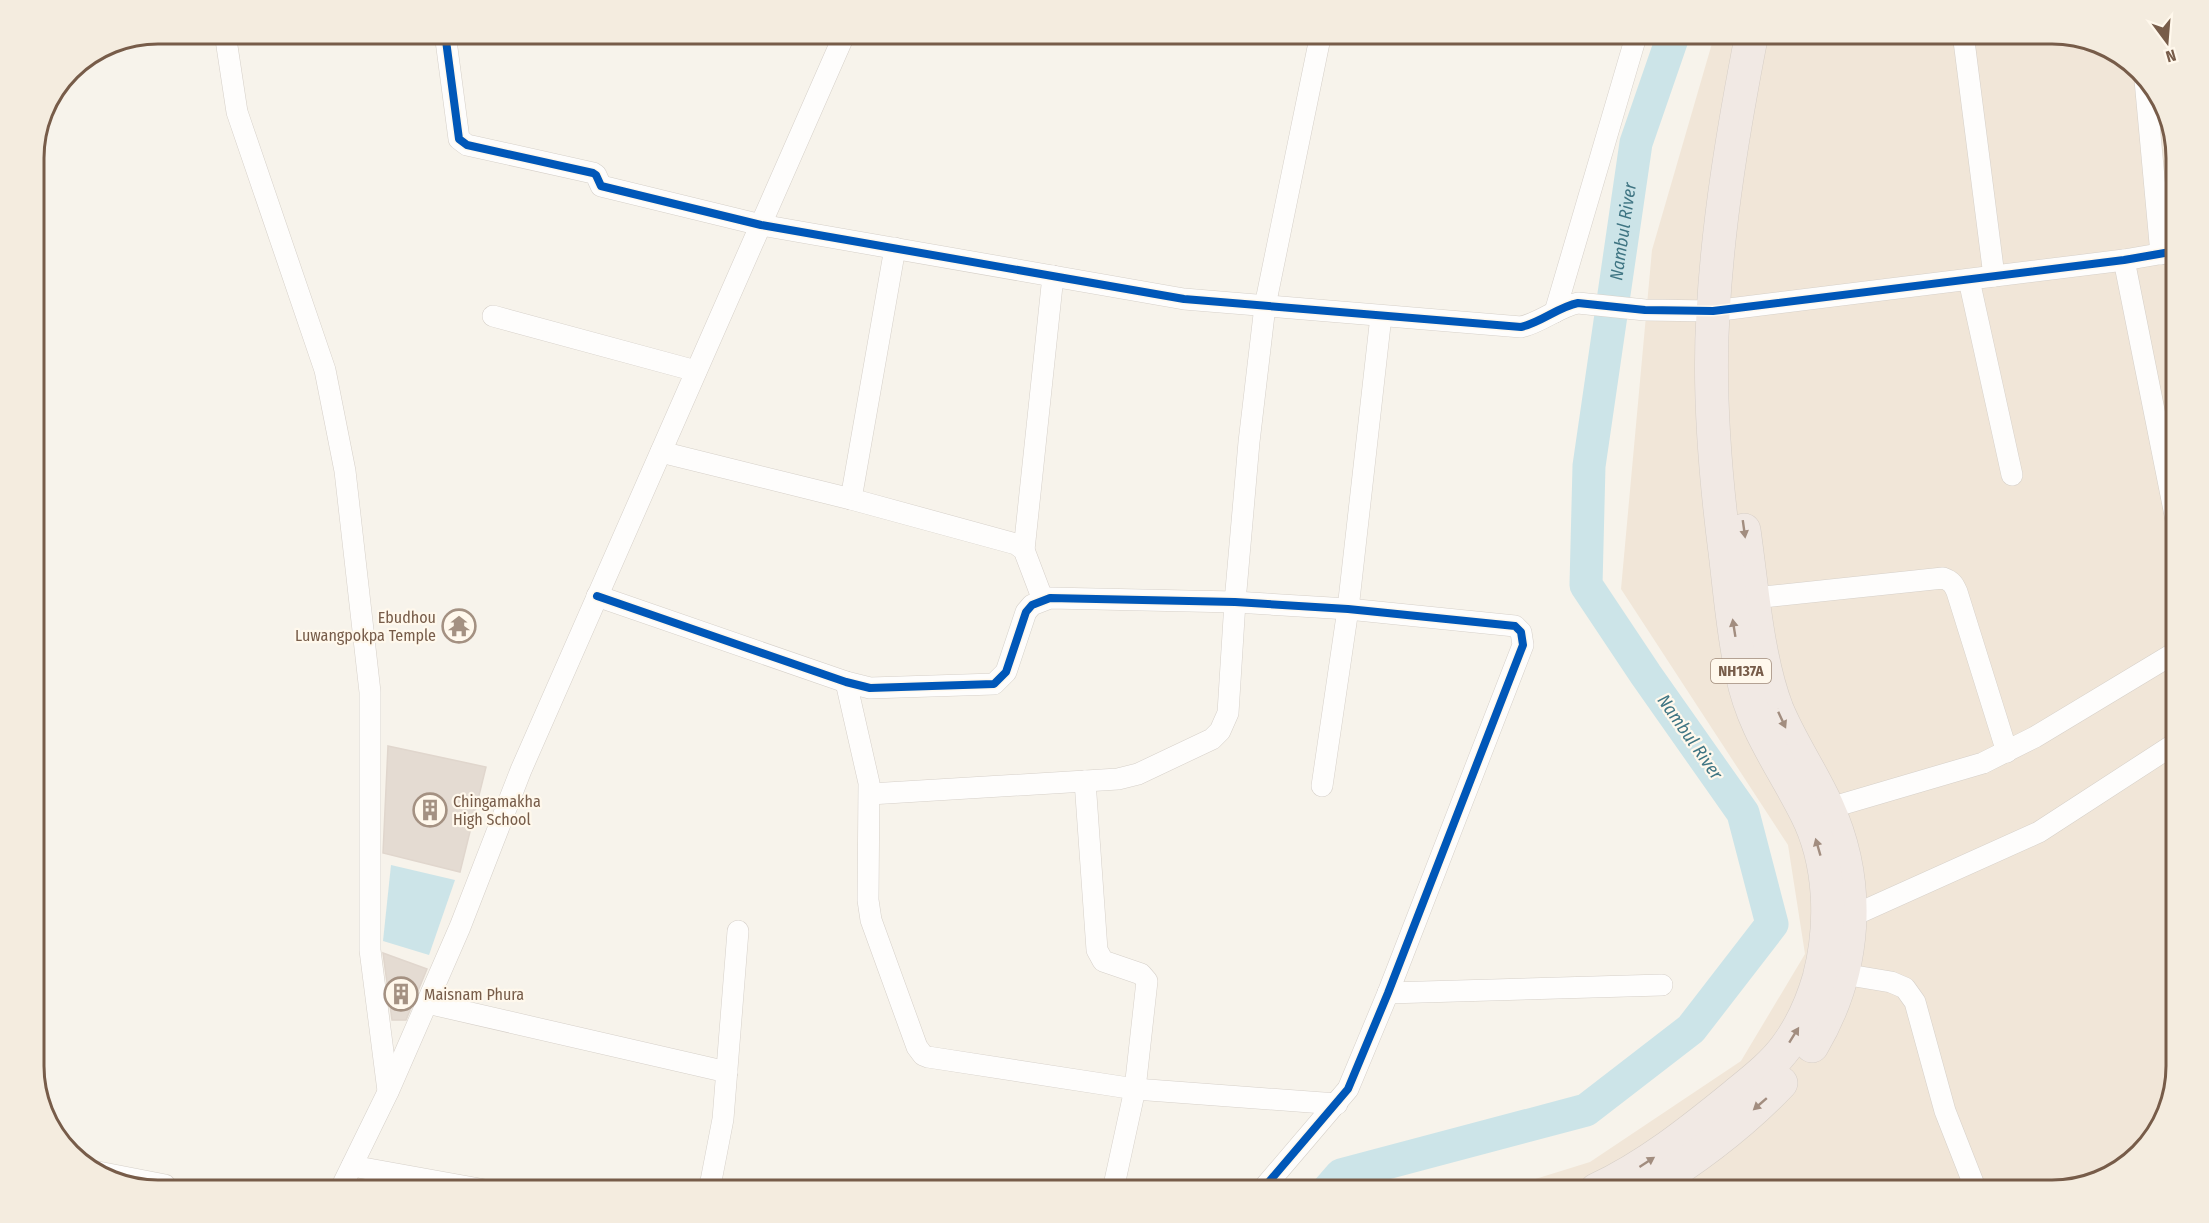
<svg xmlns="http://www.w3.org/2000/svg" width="2209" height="1223" viewBox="0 0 2209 1223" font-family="'Fira Sans Condensed',sans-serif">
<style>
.residential{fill:#f1e6d8}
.water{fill:#cce4e8}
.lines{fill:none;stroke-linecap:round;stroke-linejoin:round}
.river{stroke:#cce4e8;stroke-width:33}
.building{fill:#e4dbd2;stroke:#e0d6cd;stroke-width:1.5}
.street-casing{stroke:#d6d0c9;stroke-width:22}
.highway-casing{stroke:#d6cec6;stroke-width:34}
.street{stroke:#fefdfc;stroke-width:21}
.highway{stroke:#f1e9e4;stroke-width:33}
.cycleway-casing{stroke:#fff8ec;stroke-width:11}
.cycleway{stroke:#0057b8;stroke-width:8}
.oneway{fill:#a28d7f}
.labels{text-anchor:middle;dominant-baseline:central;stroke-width:4.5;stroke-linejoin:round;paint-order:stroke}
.shield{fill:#fff8ec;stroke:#a08b7a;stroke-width:1.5}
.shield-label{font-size:15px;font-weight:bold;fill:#775c49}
.poi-label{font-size:16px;fill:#775c49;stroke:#fff8ec;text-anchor:start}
.water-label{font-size:18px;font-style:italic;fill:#3f7583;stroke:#fff8ec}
.rim{fill:none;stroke:#775c49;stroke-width:3}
</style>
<rect width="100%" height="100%" fill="#f7f3eb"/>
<path class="residential" d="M1715,33H2052L2114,49L2159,95L2176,149V1066L2160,1128L2114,1173L2052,1190H1500L1590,1162L1741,1061L1805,954L1788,845L1621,589L1652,250Z"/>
<path class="water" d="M391,865L455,880L429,955L383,941Z"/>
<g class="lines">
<path class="river" id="s1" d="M1328,1190L1341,1175L1586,1110L1691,1029L1772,924L1743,813L1646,675L1586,585L1589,466L1636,143L1674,33"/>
</g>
<g class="building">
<path d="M388,746L486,767L460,872L383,853Z"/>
<path d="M383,953L427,969L406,1020H392Z"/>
</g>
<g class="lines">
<defs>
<g id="street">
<path d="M225,33L237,112L325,370L345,471L370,692V950L388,1091"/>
<path d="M445,33L459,139L467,145L593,173L596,175L601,186L761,225L1184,299L1521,327C1542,322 1558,307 1578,303L1645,310L1713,311L2124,260L2176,251"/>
<path d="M1963,33L1994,276"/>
<path d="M2145,80L2161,254"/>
<path d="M2124,260L2176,520"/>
<path d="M1969,280L2012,475"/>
<path d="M1555,312L1637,33"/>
<path d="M493,316L696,371"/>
<path d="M661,452L851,499L1016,544L1024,550L1043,600"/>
<path d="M851,499L895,248"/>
<path d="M1024,550L1053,276"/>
<path d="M597,596L846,682L870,688L994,684L1006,672L1026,612L1032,605L1050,598L1235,602L1348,609L1515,626L1521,632L1523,645L1388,993L1348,1089L1262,1190"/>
<path d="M1754,598L1943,578C1952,581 1954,585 1957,592L2007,752"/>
<path d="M846,682L869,783L868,900L871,920L917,1047L923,1055L928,1057L1135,1089L1337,1104"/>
<path d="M1085,781L1097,950L1103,961L1141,974L1147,981L1135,1089L1113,1190"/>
<path d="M1322,786L1348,609L1381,316"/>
<path d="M870,794L1118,779L1138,774L1212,739L1220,731L1228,713L1235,602L1249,442L1265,306L1321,33"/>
<path d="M1816,812L1983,763L2035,737L2176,652"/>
<path d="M1850,917L2039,832L2176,743"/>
<path d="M1843,974L1891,982L1905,988L1915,1002L1945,1111L1976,1190"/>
<path d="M1388,993L1662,985"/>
<path d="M427,1003L727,1072"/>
<path d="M352,1166L485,1190"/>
<path d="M93,1171L165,1185"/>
<path d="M340,1190L388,1092L460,927L521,770L845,33"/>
<path d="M706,1190L711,1181L723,1119L738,931"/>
</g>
<g id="highway">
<path d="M1744,530C1752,585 1757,657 1777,709C1791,743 1812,773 1827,806C1863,885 1856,972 1812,1046"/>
<path d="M1596,1190C1647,1166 1691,1131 1734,1096C1752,1081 1772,1066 1786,1047C1801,1027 1812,1002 1819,978C1833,925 1831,862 1806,813C1782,765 1753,729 1742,674C1733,634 1730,593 1725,552C1715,474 1708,393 1713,314C1718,220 1734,125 1752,33"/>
<path d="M1645,1190C1694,1160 1741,1125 1781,1083"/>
</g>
</defs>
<use href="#street" class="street-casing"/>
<use href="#highway" class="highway-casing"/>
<use href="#street" class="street"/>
<use href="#highway" class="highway"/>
<defs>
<g id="cycleway">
<path d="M445,33L459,139L467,145L593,173L596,175L601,186L761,225L1184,299L1521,327C1542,322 1558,307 1578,303L1645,310L1713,311L2124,260L2176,251"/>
<path d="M597,596L846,682L870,688L994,684L1006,672L1026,612L1032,605L1050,598L1235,602L1348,609L1515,626L1521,632L1523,645L1388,993L1348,1089L1262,1190"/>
</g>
</defs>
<use href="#cycleway" class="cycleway-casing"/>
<use href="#cycleway" class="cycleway"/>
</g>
<defs><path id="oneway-solid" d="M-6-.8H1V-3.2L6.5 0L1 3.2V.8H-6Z" transform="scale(1.5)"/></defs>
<g class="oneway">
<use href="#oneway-solid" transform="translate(1744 529) rotate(82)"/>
<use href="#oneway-solid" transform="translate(1734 628) rotate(-99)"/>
<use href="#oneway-solid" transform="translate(1782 720) rotate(65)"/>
<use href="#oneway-solid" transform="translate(1818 847) rotate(-106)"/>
<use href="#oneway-solid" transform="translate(1794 1035) rotate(-58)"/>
<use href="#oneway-solid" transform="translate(1760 1104) rotate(139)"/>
<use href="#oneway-solid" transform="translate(1647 1162) rotate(-33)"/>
</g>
<defs>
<symbol id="temple-ring" viewBox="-11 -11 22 22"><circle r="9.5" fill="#fff8ec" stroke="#a49182" stroke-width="1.5"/><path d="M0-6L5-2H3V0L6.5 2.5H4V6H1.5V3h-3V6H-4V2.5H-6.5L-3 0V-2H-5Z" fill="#a49182"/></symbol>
<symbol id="building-ring" viewBox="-11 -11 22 22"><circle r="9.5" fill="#fff8ec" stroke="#a49182" stroke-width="1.5"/><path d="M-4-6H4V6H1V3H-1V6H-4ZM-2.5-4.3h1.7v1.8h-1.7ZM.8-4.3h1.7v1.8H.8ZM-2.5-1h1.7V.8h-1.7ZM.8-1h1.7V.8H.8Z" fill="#a49182"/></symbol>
</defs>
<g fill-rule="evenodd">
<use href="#temple-ring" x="440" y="607" width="38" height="38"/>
<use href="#building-ring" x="411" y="791" width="38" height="38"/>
<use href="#building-ring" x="382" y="975" width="38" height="38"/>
</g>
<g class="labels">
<rect class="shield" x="1711" y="659" width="60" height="24" rx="4.5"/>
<g class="shield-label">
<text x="1741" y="671">NH137A</text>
</g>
<g class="poi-label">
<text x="436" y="617" text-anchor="end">Ebudhou<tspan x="436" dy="18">Luwangpokpa Temple</tspan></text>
<text x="453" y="801">Chingamakha<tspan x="453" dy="18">High School</tspan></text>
<text x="424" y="994">Maisnam Phura</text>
</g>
<g class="water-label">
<text stroke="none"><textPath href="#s1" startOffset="1286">Nambul River</textPath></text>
<text transform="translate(1690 737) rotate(55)">Nambul River</text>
</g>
</g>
<path d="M0 0H2209V1223H0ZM158 44H2052A114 114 0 0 1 2166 158V1066A114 114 0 0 1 2052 1180H158A114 114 0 0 1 44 1066V158A114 114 0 0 1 158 44Z" fill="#f4ecdf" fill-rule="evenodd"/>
<path class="rim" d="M158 44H2052A114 114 0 0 1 2166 158V1066A114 114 0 0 1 2052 1180H158A114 114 0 0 1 44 1066V158A114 114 0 0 1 158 44Z"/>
<g transform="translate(2167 42) rotate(164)" stroke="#fff8ec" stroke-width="4.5" paint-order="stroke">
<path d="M0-4.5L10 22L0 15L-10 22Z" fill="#775c49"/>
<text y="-9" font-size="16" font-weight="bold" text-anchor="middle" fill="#775c49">N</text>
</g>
</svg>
